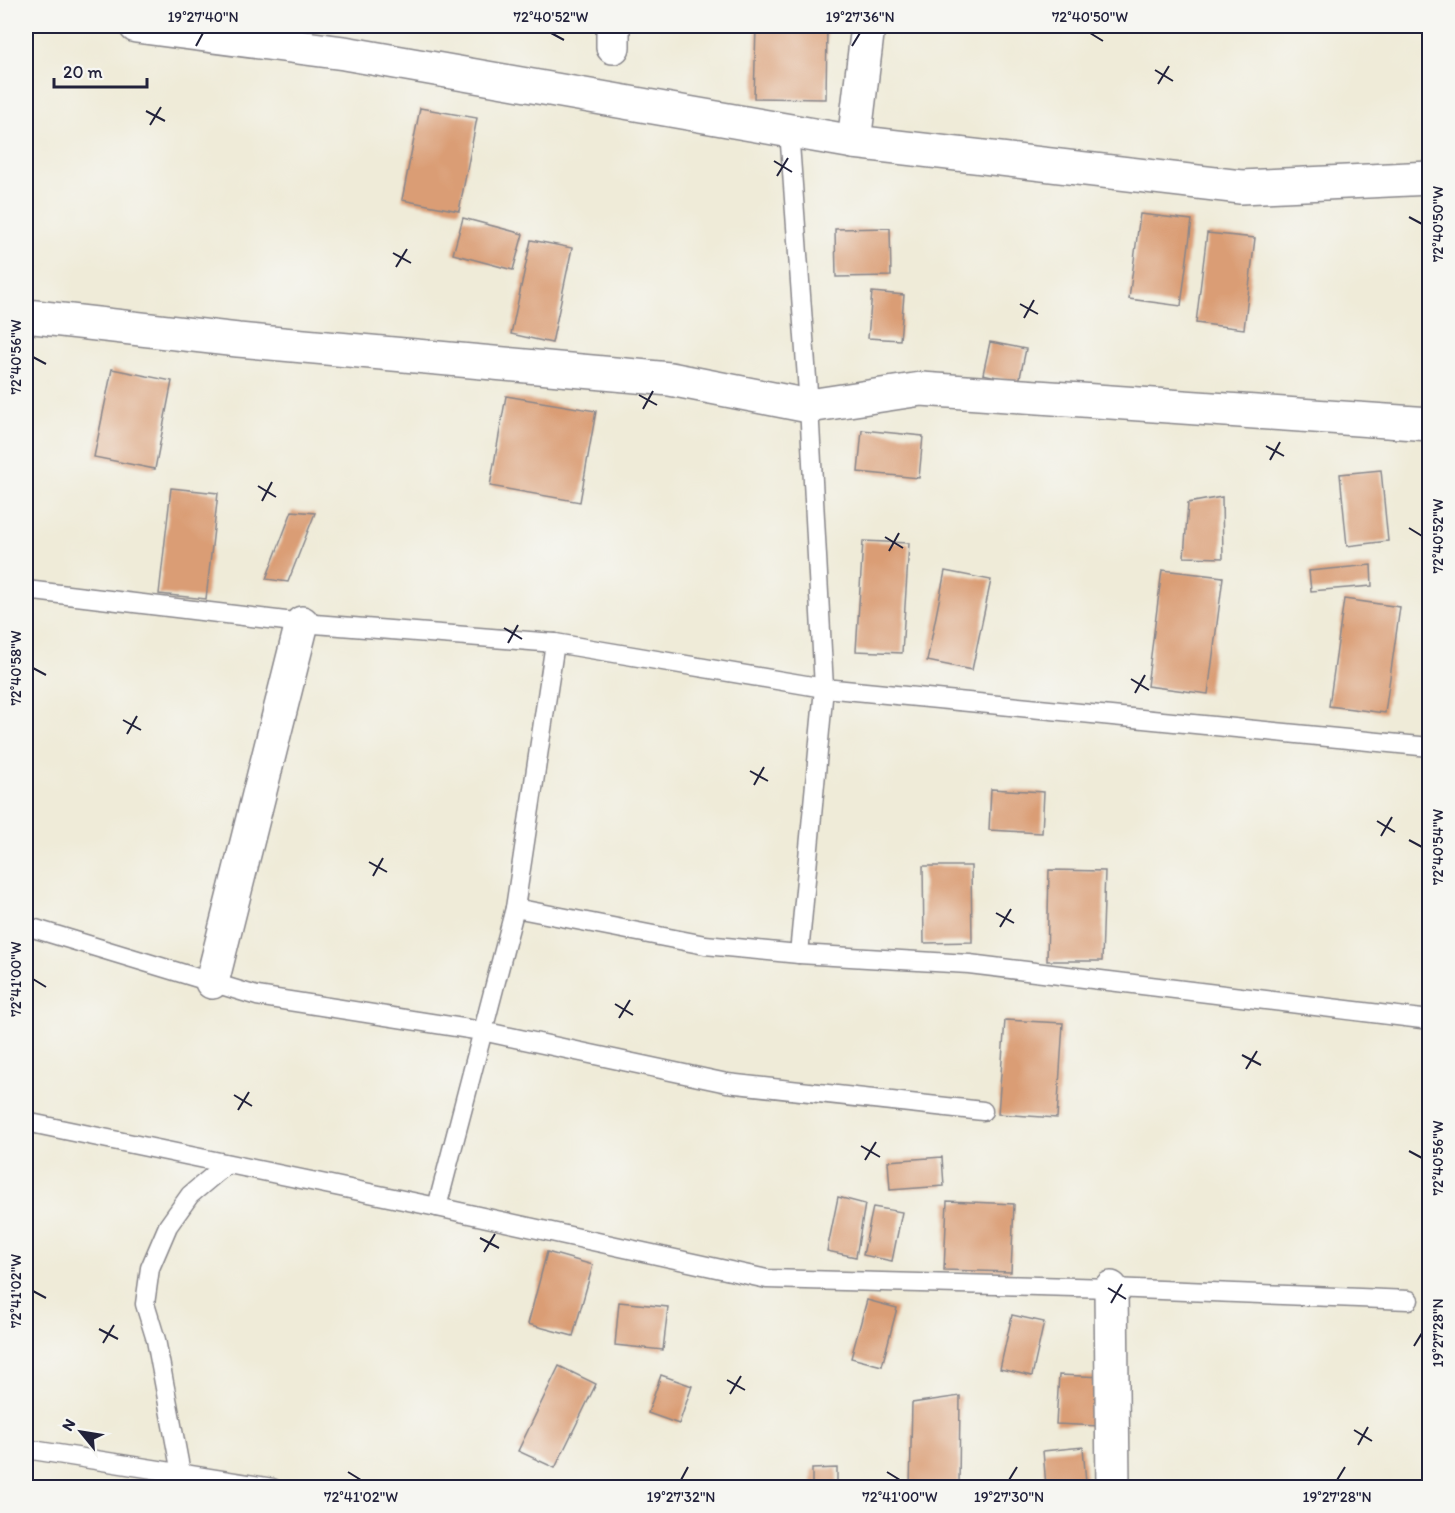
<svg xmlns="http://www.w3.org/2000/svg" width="1455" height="1513" viewBox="0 0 1455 1513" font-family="Itim,sans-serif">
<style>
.building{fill:#da9d74}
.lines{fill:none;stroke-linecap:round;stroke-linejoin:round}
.service-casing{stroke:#88868a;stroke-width:21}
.minor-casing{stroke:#88868a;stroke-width:36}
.service{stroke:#fff;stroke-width:18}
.minor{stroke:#fff;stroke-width:33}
.ticks{fill:none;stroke:#22223b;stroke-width:2}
.neatline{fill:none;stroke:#22223b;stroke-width:2}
.ticks-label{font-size:15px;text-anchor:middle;fill:#22223b}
</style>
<rect width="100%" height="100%" fill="#f6f6f2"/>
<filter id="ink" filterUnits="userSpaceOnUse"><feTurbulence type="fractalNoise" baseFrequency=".0167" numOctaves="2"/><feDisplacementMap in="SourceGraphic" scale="12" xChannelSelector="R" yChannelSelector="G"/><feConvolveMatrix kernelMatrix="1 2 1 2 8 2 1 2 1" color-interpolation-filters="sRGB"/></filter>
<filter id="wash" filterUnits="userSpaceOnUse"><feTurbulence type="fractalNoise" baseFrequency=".008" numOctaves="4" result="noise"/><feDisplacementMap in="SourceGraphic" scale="24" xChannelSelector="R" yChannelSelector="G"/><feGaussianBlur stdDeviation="1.35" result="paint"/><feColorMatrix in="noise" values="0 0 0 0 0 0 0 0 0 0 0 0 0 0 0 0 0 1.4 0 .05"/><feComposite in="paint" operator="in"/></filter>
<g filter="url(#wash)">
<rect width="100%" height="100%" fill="#efebd8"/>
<g id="blocks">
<g class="building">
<path d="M756,26H827L826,99L754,98Z"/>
<path d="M420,108L477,118L459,211L402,200Z"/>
<path d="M1140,214L1192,220L1181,306L1129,299Z"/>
<path d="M463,218L523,234L513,270L453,254Z"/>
<path d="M890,228L891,276L836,277L835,229Z"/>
<path d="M1207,233L1255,238L1244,329L1196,323Z"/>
<path d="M531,240L572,248L552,343L511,334Z"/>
<path d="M872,292L904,295L900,340L868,338Z"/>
<path d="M990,342L1026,349L1019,382L983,374Z"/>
<path d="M112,369L172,381L155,469L94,457Z"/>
<path d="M506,396L596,411L580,502L490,486Z"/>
<path d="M862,430L923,436L919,478L858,472Z"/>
<path d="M1381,470L1388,541L1347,546L1340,474Z"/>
<path d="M171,488L218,493L206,599L159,594Z"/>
<path d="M1222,497L1223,558L1184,557L1188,503Z"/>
<path d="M292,511L315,513L288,582L266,579Z"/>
<path d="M863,541L909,543L902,653L856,651Z"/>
<path d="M1371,565L1372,586L1311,591L1309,571Z"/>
<path d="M1162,570L1223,577L1208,694L1147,686Z"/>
<path d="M945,571L991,580L972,670L927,661Z"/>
<path d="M1344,599L1400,607L1385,713L1329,706Z"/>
<path d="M991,789L1044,792L1042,833L989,830Z"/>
<path d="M923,866H971L972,942L924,943Z"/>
<path d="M1049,870L1105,871L1102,961H1047Z"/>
<path d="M1005,1020L1063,1023L1057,1118L998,1114Z"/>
<path d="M942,1157L944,1186L890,1190L888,1161Z"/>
<path d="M838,1197L865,1204L856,1257L827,1251Z"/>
<path d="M947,1201L1014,1204L1011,1272L944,1270Z"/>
<path d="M873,1207L902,1212L892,1261L863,1255Z"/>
<path d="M547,1252L593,1265L573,1336L528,1324Z"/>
<path d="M867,1300L897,1308L882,1366L851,1358Z"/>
<path d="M619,1302L668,1307L663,1350L615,1345Z"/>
<path d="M1012,1315L1044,1322L1032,1376L1000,1369Z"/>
<path d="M559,1366L596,1384L555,1468L518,1451Z"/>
<path d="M661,1375L692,1386L679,1424L648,1413Z"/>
<path d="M1059,1375L1104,1377L1101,1426L1056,1424Z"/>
<path d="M960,1396L959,1488H910L912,1403Z"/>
<path d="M1083,1447L1086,1483L1046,1486L1043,1451Z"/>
<path d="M837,1468V1488H812V1469Z"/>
</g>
</g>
</g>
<g filter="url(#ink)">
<use href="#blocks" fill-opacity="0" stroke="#88868a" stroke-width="1.5"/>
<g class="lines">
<defs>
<g id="service">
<path d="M789,130L809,406L824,688L799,954"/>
<path d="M26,590L302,623L555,643L824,688L1430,747"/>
<path d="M515,908L705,945L799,954L969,964L1430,1020"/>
<path d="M26,926L257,996L482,1031L727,1083L983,1111"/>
<path d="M26,1122L437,1207L767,1279L1111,1288L1409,1300"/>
<path d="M437,1207L515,908L555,643"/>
<path d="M26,1449L273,1488"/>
<path d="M181,1473L156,1340L145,1304L150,1268L168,1226L190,1195L227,1164"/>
</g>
<g id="minor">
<path d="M136,26L344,53L854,142L1241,187L1430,178"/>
<path d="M613,47V26"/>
<path d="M854,142L868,26"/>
<path d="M26,316L238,340L670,379L809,406L921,389L1430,424"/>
<path d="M212,982L302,623"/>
<path d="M1111,1288L1113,1488"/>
</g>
</defs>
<use href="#service" class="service-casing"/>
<use href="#minor" class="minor-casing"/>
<use href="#service" class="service"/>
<use href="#minor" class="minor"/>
</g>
</g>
<path class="ticks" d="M551,33L564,40M1090,33L1103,41M196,46L203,33M852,46L860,33M1155,70L1173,81M1158,84L1169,66M146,111L165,121M150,125L161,107M774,161L792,172M777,176L788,158M1409,217L1422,224M393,253L411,263M396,267L407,249M1020,304L1038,314M1024,318L1034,300M33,357L46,364M639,395L657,405M643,409L653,391M1266,446L1284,456M1270,460L1280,442M258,486L276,497M262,501L272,482M1409,528L1422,536M885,537L903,548M889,551L899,533M504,628L522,639M508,643L518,625M33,668L46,675M1131,679L1149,690M1135,693L1145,675M123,720L141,730M127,734L137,716M750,771L768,781M754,785L764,767M1377,821L1395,832M1381,836L1392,817M1409,840L1422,847M369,862L387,872M373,876L383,858M996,913L1014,923M1000,927L1011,909M33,979L46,987M615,1004L633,1015M619,1018L630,1000M1242,1055L1261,1065M1246,1069L1257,1051M234,1095L252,1106M238,1110L249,1092M861,1146L880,1157M1409,1151L1422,1158M865,1160L876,1142M480,1238L499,1248M484,1252L495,1234M1108,1288L1126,1299M33,1291L46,1298M1111,1303L1122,1284M99,1329L118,1339M103,1343L114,1325M1414,1346L1422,1333M727,1380L745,1390M730,1394L741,1376M1354,1430L1372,1441M1358,1445L1368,1427M348,1472L361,1480M887,1472L900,1480M681,1480L688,1467M1009,1480L1017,1467M1337,1480L1345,1467"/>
<rect width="1455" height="1513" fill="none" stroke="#f6f6f2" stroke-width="66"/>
<g transform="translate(81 1432) rotate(300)" stroke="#f6f6f2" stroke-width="4.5" paint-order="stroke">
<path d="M0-4.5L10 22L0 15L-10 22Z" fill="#22223b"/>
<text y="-9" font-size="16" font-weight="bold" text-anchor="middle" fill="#22223b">N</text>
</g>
<path d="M54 78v9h93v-9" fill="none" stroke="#22223b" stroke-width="3"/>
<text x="63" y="78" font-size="18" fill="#22223b" stroke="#f6f6f2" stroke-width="4.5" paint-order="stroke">20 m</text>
<rect x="33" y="33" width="1389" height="1447" class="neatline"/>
<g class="ticks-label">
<text x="203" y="22">19°27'40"N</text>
<text x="551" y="22">72°40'52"W</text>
<text x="860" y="22">19°27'36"N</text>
<text x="1090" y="22">72°40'50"W</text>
<text transform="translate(1438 224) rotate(-90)" y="5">72°40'50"W</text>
<text transform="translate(16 357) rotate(-90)" y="5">72°40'56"W</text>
<text transform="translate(1438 536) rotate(-90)" y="5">72°40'52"W</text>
<text transform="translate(16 668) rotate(-90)" y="5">72°40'58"W</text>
<text transform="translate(1438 847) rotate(-90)" y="5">72°40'54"W</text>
<text transform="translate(16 979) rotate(-90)" y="5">72°41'00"W</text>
<text transform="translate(1438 1158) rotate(-90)" y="5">72°40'56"W</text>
<text transform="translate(16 1291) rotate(-90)" y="5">72°41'02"W</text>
<text transform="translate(1438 1333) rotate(-90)" y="5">19°27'28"N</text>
<text x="361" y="1502">72°41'02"W</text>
<text x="681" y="1502">19°27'32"N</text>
<text x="900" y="1502">72°41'00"W</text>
<text x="1009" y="1502">19°27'30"N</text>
<text x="1337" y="1502">19°27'28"N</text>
</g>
</svg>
